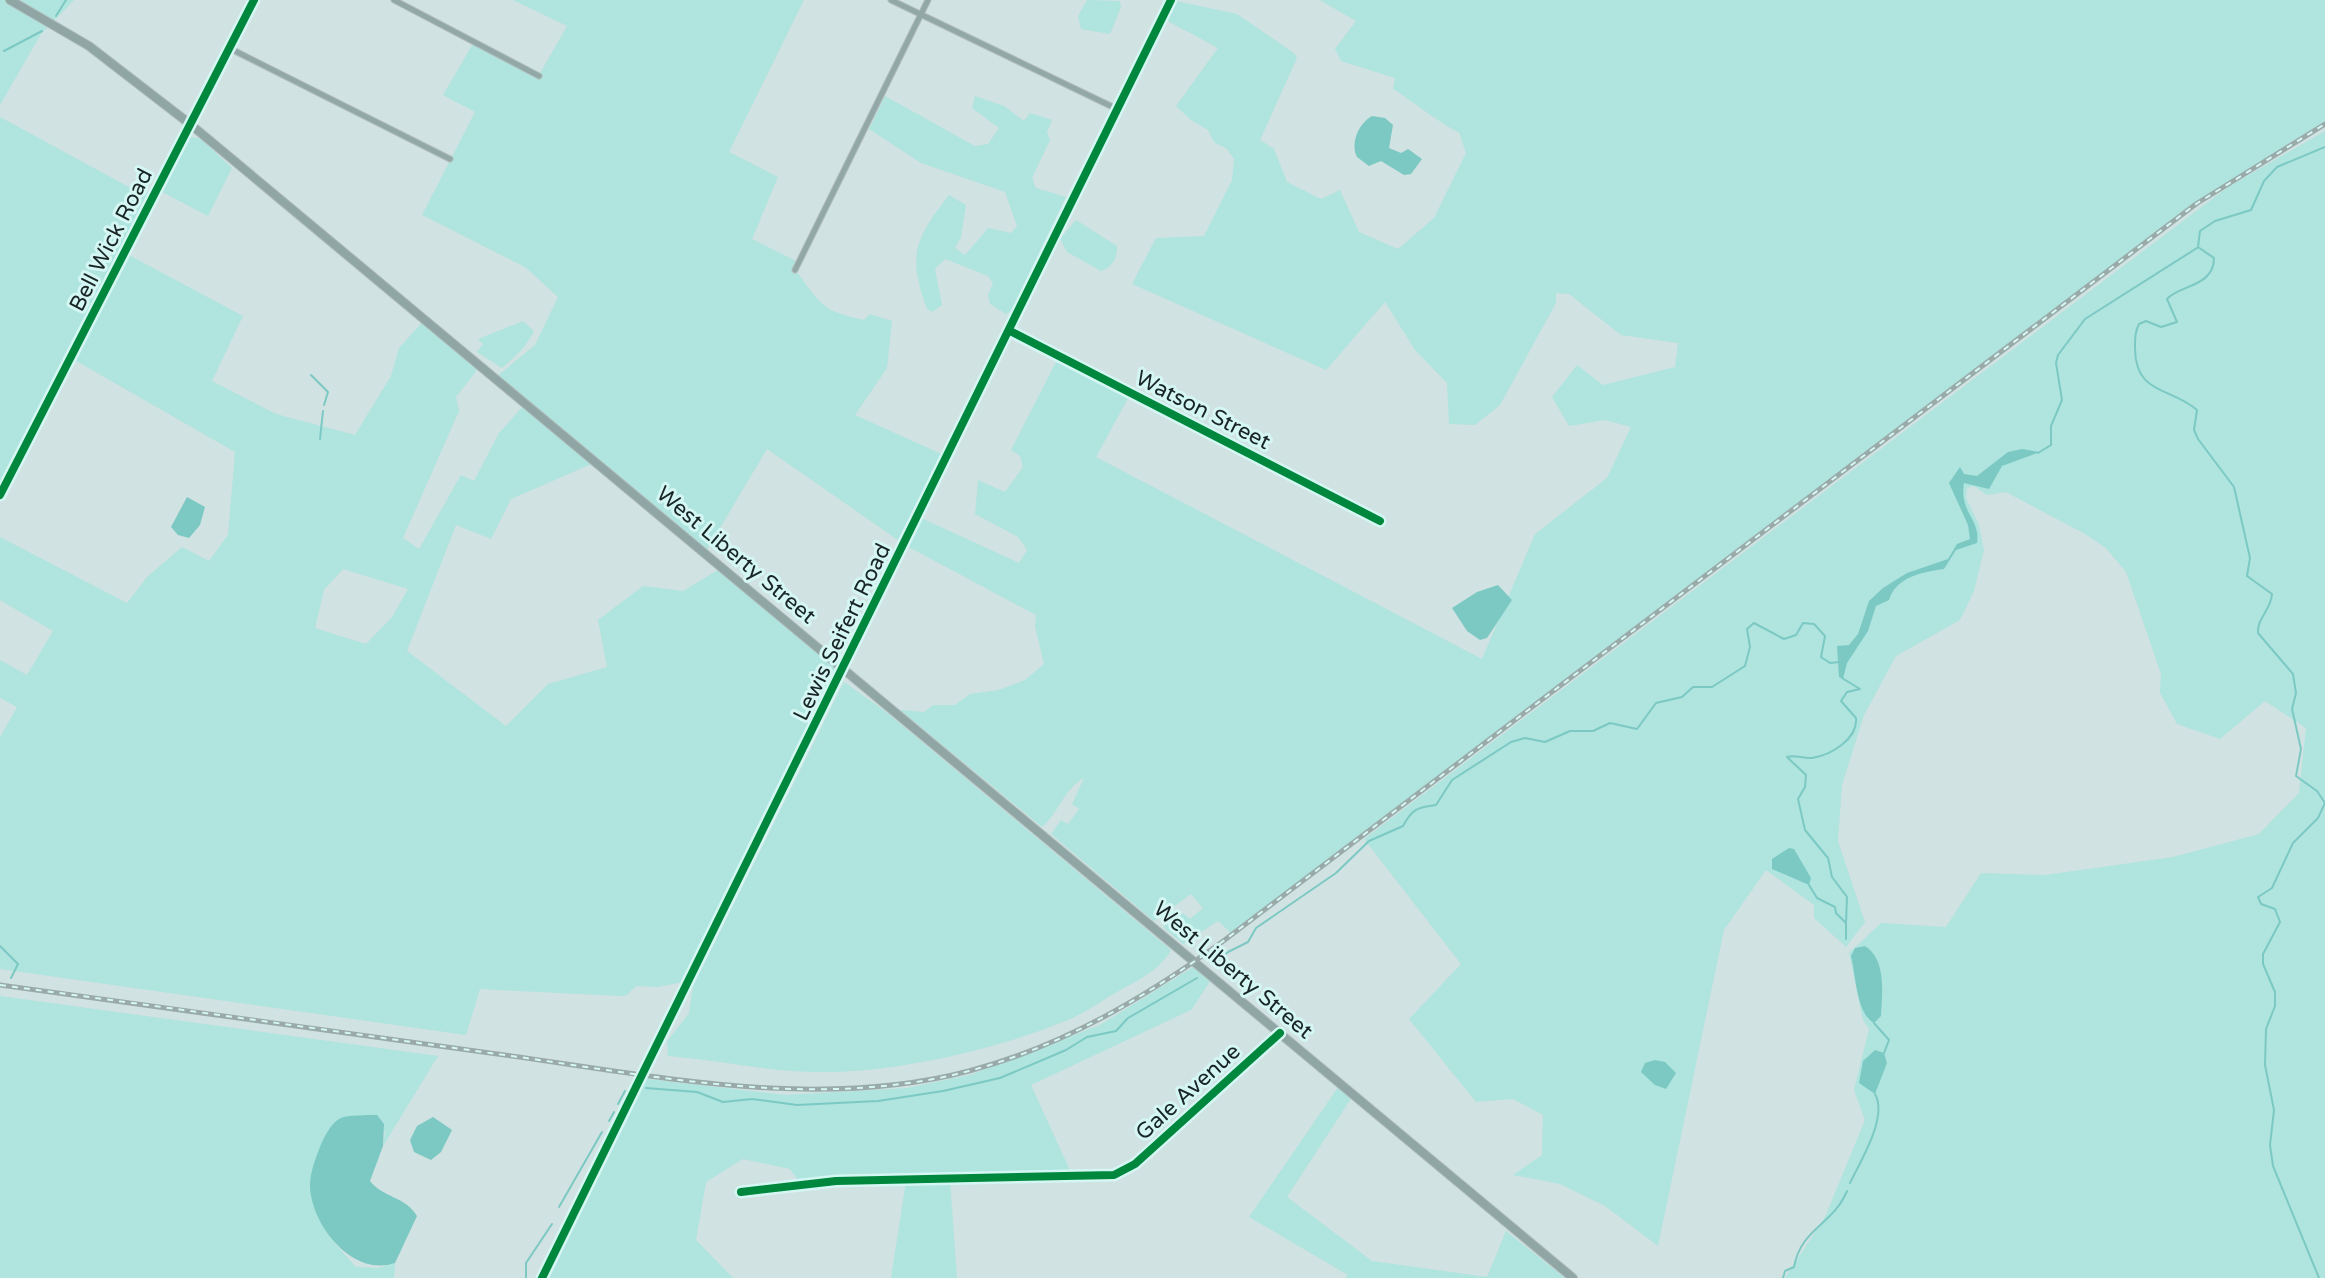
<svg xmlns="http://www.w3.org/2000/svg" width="2325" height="1278" viewBox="0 0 2325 1278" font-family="'Varela Round',sans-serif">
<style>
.green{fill:#afe4df;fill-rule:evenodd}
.water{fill:#7cc9c4}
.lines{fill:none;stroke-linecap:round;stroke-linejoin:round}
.stream{stroke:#7cc9c4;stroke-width:2}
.street-casing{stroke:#b1bebd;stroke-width:7}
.secondary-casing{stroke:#b1bebd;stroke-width:10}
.street{stroke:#92a8a6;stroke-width:5}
.secondary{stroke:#8fa6a5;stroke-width:8}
.rail-casing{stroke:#99aaa9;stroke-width:5}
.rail{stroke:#d5f7f4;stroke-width:2;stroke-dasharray:6;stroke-linecap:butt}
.cycleway-casing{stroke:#d5f7f4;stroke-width:13}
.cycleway{stroke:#00873e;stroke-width:8}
.labels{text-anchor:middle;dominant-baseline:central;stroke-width:6;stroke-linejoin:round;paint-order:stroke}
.street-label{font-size:22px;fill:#182524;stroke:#d5f7f4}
</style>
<rect width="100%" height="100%" fill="#d0e2e1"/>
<g class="green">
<path d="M0,0H74L41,34L0,105Z"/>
<path d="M513,0H804L729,152L778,177L752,239L798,262L795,270C822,304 819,310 864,320L870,314L892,321L887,368L855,415L948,457L919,517L1019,563L1027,550L1018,537L975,514L978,480L1005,492L1023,467L1020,456L1011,450L1059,356L1131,393L1096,457L1482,659L1535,534L1607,478L1631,427L1605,420L1569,426L1552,397L1577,365L1603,385L1675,367L1678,343L1621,335L1569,294L1556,293V303L1500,405L1475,425L1449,424L1447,383L1415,350L1385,302L1326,370L1132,284L1156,238L1204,236L1232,180L1234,159L1227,149L1214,142L1208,130L1191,120L1176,106L1218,48L1162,18L1171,0L1237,14L1294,53L1297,58L1260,140L1274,149L1287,182L1321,199L1340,190L1359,232L1398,249L1434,218L1466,153L1459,132C1451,131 1406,97 1393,89L1395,78L1341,61L1335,49L1356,21L1320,0H2325V124L2196,204L1232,934L1218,921L1183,944L1163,927L1183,913L1190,919L1203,908L1191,894L1154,921L1051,834L1061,820L1068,824L1079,809L1072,804L1084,778C1065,787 1058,814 1042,827L900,710L924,712L933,705H955L970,694L999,690L1025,680L1044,664L1035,627L1036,615L905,545L767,449L705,553L596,462L511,499L491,539L456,525L407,651L506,726L548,684L607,667L598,620L643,586L683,591L723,567L843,668L683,982L658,987L636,986L627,995L620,996L480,989L466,1035L0,969V737L17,707L0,698V660L27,675L53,631L0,600V537L127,603L147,577L182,547L209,561L228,535L235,452L71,358L0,495V117L127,186L154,195L125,253L243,316L212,381L276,414L355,435L391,376L399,348L425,319L480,366L456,397L459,411L403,538L419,549L461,475L474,481L499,433L525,404L495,378L535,345L558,297L525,267L422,215L475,112L443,95L474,42L539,75L567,26ZM343,569L408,589L392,617L366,644L315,628L324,590Z"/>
<path d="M1087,0L1120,1L1121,7L1110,34L1081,29L1078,16Z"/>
<path d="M885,96L975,146L988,144L999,128L972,108L975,96L1004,106L1024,121L1030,113L1052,120L1047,132L1050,140L1032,178L1036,188L1066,197L1011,311L1006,314L990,304L988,295L993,283L988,276L945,259L935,269L942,305L932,312L927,309C907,255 915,239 949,195L966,205L961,237L955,248L965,255L988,228L1011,233L1017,226L1005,192L921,163L869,129Z"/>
<path d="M2325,131V1278H1785L1825,1217L1865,1120L1854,1090L1869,1029L1863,1020L1849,953L1881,923L1946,927L1981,873L2045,875L2173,857L2259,834L2299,793L2306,728L2265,701L2220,739L2177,724L2160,693L2161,674L2126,572L2106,548L2085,534L2006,492L1987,495L1974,486L1967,488L1966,498L1979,525L1984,550L1974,591L1960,620L1896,656L1864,715L1842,785L1838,841L1865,922L1846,947L1814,918V905L1766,870L1724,930L1658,1246L1605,1206L1560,1184L1513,1175L1542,1155L1543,1115L1513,1099L1476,1102L1409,1019L1461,964L1364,839L2228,187Z"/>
<path d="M192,137L201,139L232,168L208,216L162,192L187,141Z"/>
<path d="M1076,220L1117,246C1118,258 1112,267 1101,271L1067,252L1060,239Z"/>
<path d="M523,321L534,331C526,347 516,356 502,368L477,352L483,344L478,339Z"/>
<path d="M844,682L885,711L1171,950C1160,970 1138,980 1119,991C1101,1001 1084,1014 1065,1021C996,1050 889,1074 814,1072C765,1071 717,1060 668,1056L667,1042L689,1013L693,986Z"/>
<path d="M1198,964L1213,977L1191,1010L1031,1085L1073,1177L950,1180L957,1278H891L906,1181H836L802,1186L790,1169L743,1159L706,1182L696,1240L733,1278H542L641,1078L786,1095L907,1088L970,1075L1100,1025Z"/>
<path d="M0,996L438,1056L383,1146L385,1132L372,1116H357L332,1240L356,1267L378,1268L395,1263L394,1278H0Z"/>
<path d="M1341,1083L1354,1094L1287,1197L1372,1261L1487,1277L1506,1231L1565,1278H1345L1348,1275L1249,1217Z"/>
</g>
<g class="water">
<path d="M1372,116L1385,118L1393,125L1389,148L1401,153L1408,149L1422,159L1411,174L1404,175L1381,161L1369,166L1357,157C1350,143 1359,123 1372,116Z"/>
<path d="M2022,449L2040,452L2002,466L1989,489L1964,483C1959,513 1981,519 1977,543L1956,550L1944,569C1922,572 1896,577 1889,600L1876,606L1868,631L1847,663L1843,679L1839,677L1837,646L1849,645L1858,634L1869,601L1883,588L1907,573L1948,559L1957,544L1970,539L1968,525L1949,483L1960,467L1964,474L1977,476L2008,452Z"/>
<path d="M187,497L205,507L200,525L189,538L178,535L171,527Z"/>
<path d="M1498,585L1512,600L1487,638L1480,640L1467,631L1452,608L1477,592Z"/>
<path d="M1789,848L1794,849L1811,878L1809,885L1772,869V859Z"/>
<path d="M1865,946C1887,960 1882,994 1881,1016L1874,1023C1856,1013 1856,975 1851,956L1855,948Z"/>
<path d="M1875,1050L1884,1053L1887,1063L1875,1094L1859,1083L1863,1061Z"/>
<path d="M1655,1060L1665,1062L1676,1073L1666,1089L1655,1085L1641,1072L1645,1063Z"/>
<path d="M366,1115H377L384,1124L383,1146L370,1181C383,1198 405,1196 417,1216L395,1263C351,1278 310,1222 310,1185C310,1172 317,1154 322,1142C326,1134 332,1122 341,1118C348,1115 358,1116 366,1115Z"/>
<path d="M433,1117L452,1130L441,1152L431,1160L414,1152L410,1140L417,1126Z"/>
</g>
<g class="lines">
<g class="stream">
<path d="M56,16L66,0"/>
<path d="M4,51L42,31"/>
<path d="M311,375L328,392L324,405"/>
<path d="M320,439L323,411"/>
<path d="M2038,453L2051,445V426L2062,400L2056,363L2058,355L2085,319L2197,248"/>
<path d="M1842,678L1860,689L1847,692L1841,701L1856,718C1858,739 1831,755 1812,758C1803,759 1795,754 1787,757L1806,775L1805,787L1798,799L1805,830L1828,858L1832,877L1847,897L1846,923"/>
<path d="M1809,885L1817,898L1835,907L1836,913L1846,923V939"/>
<path d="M0,946L18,964L11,978"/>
<path d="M1213,964L1228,952L1248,942L1256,928L1336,873L1369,841L1403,826C1412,809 1418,807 1436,805L1452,780L1511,742L1525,738L1545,742L1570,731H1593L1610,723L1637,729L1656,703L1682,697L1693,687H1712L1745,666L1750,647L1747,629L1754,623L1784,639L1796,635L1803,623L1814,624L1825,636L1821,657L1830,663L1839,662"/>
<path d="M1874,1023L1889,1040L1884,1053"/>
<path d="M646,1088L697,1092L723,1102L752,1099L797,1105L878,1101L943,1091L1000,1078L1066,1050L1087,1037L1116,1031L1128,1018L1197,978"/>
<path d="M618,1104L625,1091"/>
<path d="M609,1121L614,1112"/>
<path d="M1850,1183C1861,1160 1888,1117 1875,1094"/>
<path d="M559,1207L602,1132"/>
<path d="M526,1278V1263L552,1224"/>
<path d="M1783,1278L1785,1271L1794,1267C1801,1228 1833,1225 1847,1191"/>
<path d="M2319,1278L2273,1166L2270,1145L2274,1110L2265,1065L2266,1029L2275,1006V992L2263,964V954L2280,922L2275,909L2261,904L2258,897L2272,888L2293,843L2318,818L2325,803L2317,791L2296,776L2301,749L2292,709L2296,693L2293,674L2258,633C2257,618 2271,610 2272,594L2247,576L2250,558L2234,487L2198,439L2194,430L2197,410C2171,387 2135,395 2135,348C2135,339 2135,331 2139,324L2146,321L2161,327L2177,322L2167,299C2179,285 2214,287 2214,258L2198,247L2200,231L2215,221L2251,210L2264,181L2277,167L2325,147"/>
</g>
<defs>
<g id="street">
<path d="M394,0L539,76"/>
<path d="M891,0L1117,109"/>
<path d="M229,48L450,159"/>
<path d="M795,270L928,0"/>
<path d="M1010,331L1380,521"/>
<path d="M0,495L254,0"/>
<path d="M741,1192L836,1181L1114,1175L1135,1164L1280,1033"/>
</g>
<g id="secondary">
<path d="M10,0L89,46L190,124L1573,1278"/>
<path d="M542,1278L1171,0"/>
</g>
</defs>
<use href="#street" class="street-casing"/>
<use href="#secondary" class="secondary-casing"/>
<use href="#street" class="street"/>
<use href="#secondary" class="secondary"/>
<defs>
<path id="rail" d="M0,985C164,1007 327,1030 490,1053C647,1074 813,1112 969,1071C1063,1046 1144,998 1222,942L2196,204L2325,124"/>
</defs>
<use href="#rail" class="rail-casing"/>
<use href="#rail" class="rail"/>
<defs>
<g id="cycleway">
<path d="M1010,331L1380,521"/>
<path d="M0,495L254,0"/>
<path d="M741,1192L836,1181L1114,1175L1135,1164L1280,1033"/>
<path d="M542,1278L1171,0"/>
</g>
</defs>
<use href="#cycleway" class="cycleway-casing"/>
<use href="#cycleway" class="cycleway"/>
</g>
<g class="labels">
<g class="street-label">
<text transform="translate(111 240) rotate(-63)">Bell Wick Road</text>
<text transform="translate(1203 410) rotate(27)">Watson Street</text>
<text transform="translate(736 555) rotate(40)">West Liberty Street</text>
<text transform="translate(842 632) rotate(-64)">Lewis Seifert Road</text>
<text transform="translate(1233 970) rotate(40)">West Liberty Street</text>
<text transform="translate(1188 1092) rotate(-42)">Gale Avenue</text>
</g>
</g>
</svg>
